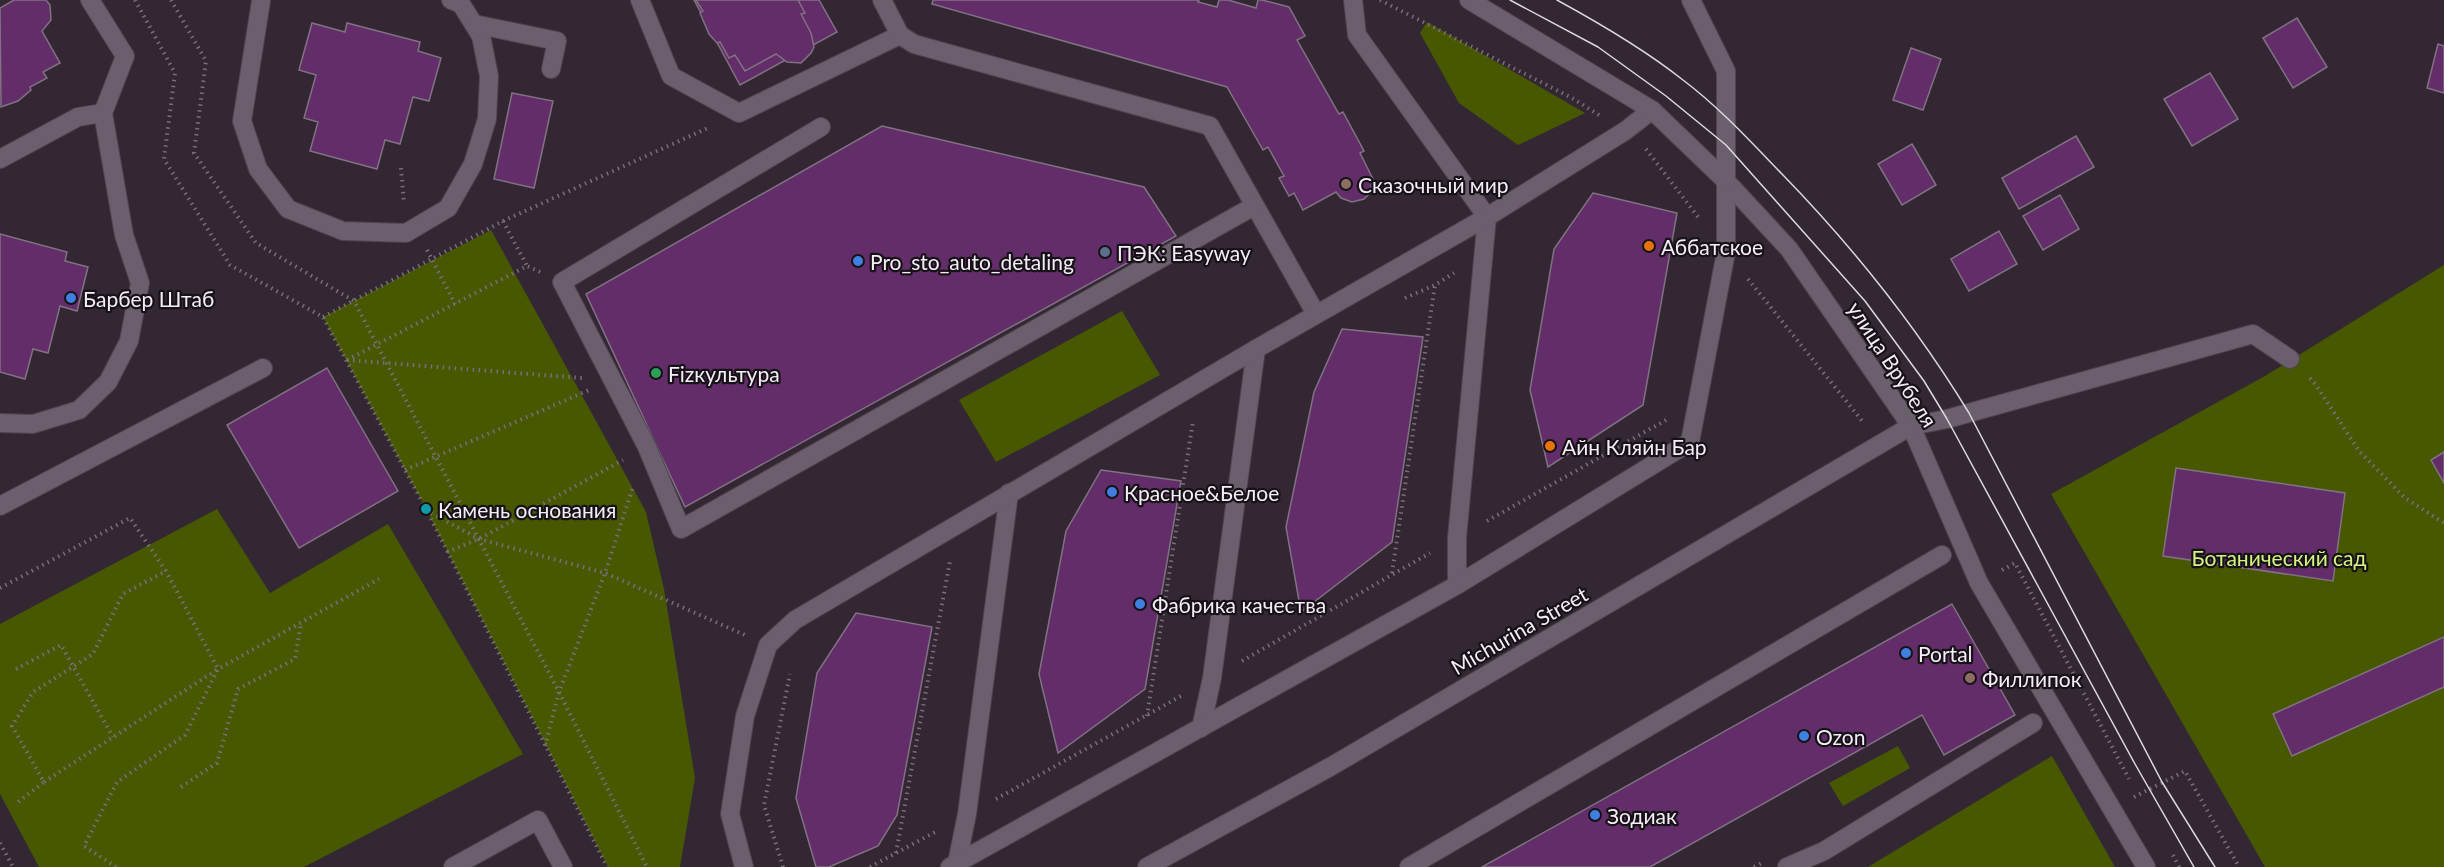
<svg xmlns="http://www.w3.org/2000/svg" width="2444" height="867" viewBox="0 0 2444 867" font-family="Lato,sans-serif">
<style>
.green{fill:#475801}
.building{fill:#622d69;stroke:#807282;stroke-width:1.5}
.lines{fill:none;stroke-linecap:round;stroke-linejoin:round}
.lane-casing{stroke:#4f4450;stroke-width:20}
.street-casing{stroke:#4f4450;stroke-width:20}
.path{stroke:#796f7a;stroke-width:4;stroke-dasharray:1.5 4.5;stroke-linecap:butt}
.lane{stroke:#6b5e6d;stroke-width:18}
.street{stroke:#6b5e6d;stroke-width:18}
.tram{stroke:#dfd7e0;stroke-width:1.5}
.education-dot{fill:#8d6e63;stroke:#171218;stroke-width:2}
.food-dot{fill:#e8710a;stroke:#171218;stroke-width:2}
.service-dot{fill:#5c6f8a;stroke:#171218;stroke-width:2}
.shop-dot{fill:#3f7fe0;stroke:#171218;stroke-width:2}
.leisure-dot{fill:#2e9e5b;stroke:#171218;stroke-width:2}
.culture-dot{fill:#0f9aa8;stroke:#171218;stroke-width:2}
.labels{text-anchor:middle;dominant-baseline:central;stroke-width:4.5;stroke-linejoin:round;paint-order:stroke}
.poi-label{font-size:21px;fill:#f5edf6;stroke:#171218;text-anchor:start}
.street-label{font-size:21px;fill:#f5edf6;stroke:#171218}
.park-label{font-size:21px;fill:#d3f281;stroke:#171218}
</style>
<rect width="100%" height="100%" fill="#332734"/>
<g class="green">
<path d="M1427,22L1585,113L1518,145L1459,103L1420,33Z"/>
<path d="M491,230L646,512L664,589L695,778L680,867H608L426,509L323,317Z"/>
<path d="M2444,265V867H2265L2051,494L2265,376Z"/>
<path d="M1122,311L1160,375L996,462L959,400Z"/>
<path d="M217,509L270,593L388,524L523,754L304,867H39L0,794V624Z"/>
<path d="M1898,746L1910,768L1843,806L1829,783Z"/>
<path d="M2052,756L2115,867H1868Z"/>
</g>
<g class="building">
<path d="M14,0H46L50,5L51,20L42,31L60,63L43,72L47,78L30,87L31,90L18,101L1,107L0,8Z"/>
<path d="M694,0H819L837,32L740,85Z"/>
<path d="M696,0H798L805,13L801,14L811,33L814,47L811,53L801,63L787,62L776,54L745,71L735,55L729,58L720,42L717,43L709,34L700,13L703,11Z"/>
<path d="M933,0H1199L1198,2L1217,7L1219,0H1228L1256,8L1258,0H1262L1289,7L1305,36L1297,40L1339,114L1343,112L1364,151L1360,153L1373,179L1369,194L1364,199L1352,202L1341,198L1336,192L1303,210L1294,193L1289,196L1279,178L1284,176L1268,147L1263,150L1227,87L932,4Z"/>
<path d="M2297,18L2327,67L2293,88L2263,38Z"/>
<path d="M312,23L345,32L347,23L420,42L418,51L441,58L429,101L413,97L400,144L385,140L377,169L310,151L318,122L304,118L316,75L299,70Z"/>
<path d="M2438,44L2444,46V93L2427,88Z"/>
<path d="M1911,48L1941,59L1923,110L1893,100Z"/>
<path d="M2210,73L2238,119L2192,146L2164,99Z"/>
<path d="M512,93L553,101L534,188L494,179Z"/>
<path d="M882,126L1144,187L1176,236L685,507L586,294Z"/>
<path d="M2076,136L2094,167L2019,209L2002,178Z"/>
<path d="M1912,144L1936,185L1902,205L1878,164Z"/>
<path d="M1593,193L1677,213L1643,405L1548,467L1530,390L1554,249Z"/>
<path d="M2060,195L2079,229L2043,250L2023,216Z"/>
<path d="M1999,231L2017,264L1969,291L1951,259Z"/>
<path d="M0,234L67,252L65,261L88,267L77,311L60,306L48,353L33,349L25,379L0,372Z"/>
<path d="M1342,329L1423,337L1392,542L1301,612L1286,527L1314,392Z"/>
<path d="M327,368L398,491L299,548L227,425Z"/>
<path d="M2444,452V483L2431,460Z"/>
<path d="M2176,468L2345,493L2333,581L2163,556Z"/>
<path d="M1101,470L1181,481L1145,689L1058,753L1039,674L1066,531Z"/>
<path d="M1952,604L2015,715L1944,755L1922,715L1650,867H1482Z"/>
<path d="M856,613L932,627L897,815L878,846L829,867H816L796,798L817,673Z"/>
<path d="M2444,637V687L2292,756L2273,714Z"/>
</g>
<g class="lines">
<defs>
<g id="lane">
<path d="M640,0L671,76L739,113L900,35"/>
<path d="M882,0L900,35L914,44L1210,126L1316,314"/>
<path d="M1353,0L1357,35L1487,217L1457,538V585"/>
<path d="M261,1L242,121L258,169L288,209L343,231L406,233L448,208L473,164L487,119L489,76L481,36L461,4L451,0"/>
<path d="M474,24L557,41L551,69"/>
<path d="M821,127L562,282L647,447L681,529L1254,206"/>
<path d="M0,159L78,117L103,113"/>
<path d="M0,423L33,424L79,410L108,382L129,341L140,283L124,235L103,113L125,56L90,0"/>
<path d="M1911,426L1947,419L2253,334L2290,359"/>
<path d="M0,506L263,368"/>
<path d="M1201,728L1212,678L1256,349"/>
<path d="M957,863L967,814L1009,493"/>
<path d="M453,867L538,820L563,867"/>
<path d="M744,867L730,814L745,716L768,645L795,620L1256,349L1487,217L1625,131L1652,110"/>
<path d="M950,867L1457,585L1690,442L1726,252V181"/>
<path d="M1409,867L1942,555"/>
<path d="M1787,867L1824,851L2033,723"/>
</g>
<g id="street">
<path d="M1469,0L1652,110L1726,181L1789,249L1911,426L1979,583L2146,867"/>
<path d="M1691,0L1726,71V181"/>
<path d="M1147,867L1330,767L1911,426"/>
</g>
</defs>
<use href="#lane" class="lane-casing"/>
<use href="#street" class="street-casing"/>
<g class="path">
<path d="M135,0L175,73L164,159L230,265L323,317L426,509L607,867"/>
<path d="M171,0L206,61L194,153L256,243L354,301L559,692L647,867"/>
<path d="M1380,0L1572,98L1599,115"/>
<path d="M1646,149L1698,217"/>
<path d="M401,168L404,203"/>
<path d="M503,221L527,266"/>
<path d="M427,250L455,304"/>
<path d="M1748,279L1863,422"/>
<path d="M1405,298L1435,285L1454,273"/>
<path d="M323,317L503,221L710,127"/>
<path d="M347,360L582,378"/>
<path d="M347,360L527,266L540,272"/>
<path d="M2310,378L2316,385L2359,451L2405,498L2444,523"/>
<path d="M405,470L589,390"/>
<path d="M426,510L479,539L605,573L745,635"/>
<path d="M1487,521L1666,420"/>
<path d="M447,552L479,539L623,460"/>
<path d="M2002,570L2015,563L2129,779"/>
<path d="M1392,573L1435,285"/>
<path d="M0,588L130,518L166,571L123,594L93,654L33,692L12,726L44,782L18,802"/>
<path d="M1242,661L1430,553"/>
<path d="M16,669L61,645L113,737"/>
<path d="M1147,716L1193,421"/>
<path d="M545,746L559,692L605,573L633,487"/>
<path d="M44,782L218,669L166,571"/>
<path d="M181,787L217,763L238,689L295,659L301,623"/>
<path d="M2134,797L2185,771L2239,867"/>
<path d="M996,799L1181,696"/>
<path d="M0,843L13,867"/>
<path d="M896,853L950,561"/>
<path d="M2173,855L2179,867"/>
<path d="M116,867L84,846L117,782L185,735L218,669L379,579"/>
<path d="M783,867L764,805L790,674"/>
<path d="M870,867L937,831"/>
<path d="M1754,867L1762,863"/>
</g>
<use href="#lane" class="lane"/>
<use href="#street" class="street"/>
<g class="tram">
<path d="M1510,0L1598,47L1666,96L1726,145L1865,301L1924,381L1947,419L2135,764L2194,867"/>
<path d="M1557,0C1601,24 1644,49 1683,80C1720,108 1750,141 1782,174C1853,247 1916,326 1969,413L2162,782L2215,867"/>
</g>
</g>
<g class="education-dot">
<circle cx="1346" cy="184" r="6"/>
<circle cx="1970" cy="678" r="6"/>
</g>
<g class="food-dot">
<circle cx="1649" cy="246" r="6"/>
<circle cx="1550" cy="446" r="6"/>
</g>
<circle class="service-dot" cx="1105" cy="252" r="6"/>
<g class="shop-dot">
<circle cx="858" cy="261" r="6"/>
<circle cx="71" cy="298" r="6"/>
<circle cx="1112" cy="492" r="6"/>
<circle cx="1140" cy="604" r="6"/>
<circle cx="1906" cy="653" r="6"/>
<circle cx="1804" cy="736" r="6"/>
<circle cx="1595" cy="815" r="6"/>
</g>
<circle class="leisure-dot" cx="656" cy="373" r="6"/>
<circle class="culture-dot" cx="426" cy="509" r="6"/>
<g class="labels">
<g class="poi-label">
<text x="1358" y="184">Сказочный мир</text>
<text x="1661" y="246">Аббатское</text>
<text x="1117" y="252">ПЭК: Easyway</text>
<text x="870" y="261">Pro_sto_auto_detaling</text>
<text x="83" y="298">Барбер Штаб</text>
<text x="668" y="373">Fizкультура</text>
<text x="1562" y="446">Айн Кляйн Бар</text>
<text x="1124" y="492">Красное&amp;Белое</text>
<text x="438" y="509">Камень основания</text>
<text x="1152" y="604">Фабрика качества</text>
<text x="1918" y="653">Portal</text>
<text x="1982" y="678">Филлипок</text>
<text x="1816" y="736">Ozon</text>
<text x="1607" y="815">Зодиак</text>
</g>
<g class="street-label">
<text transform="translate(1893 364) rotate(57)">улица Врубеля</text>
<text transform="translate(1519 630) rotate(-30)">Michurina Street</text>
</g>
<g class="park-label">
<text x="2279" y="557">Ботанический сад</text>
</g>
</g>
</svg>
